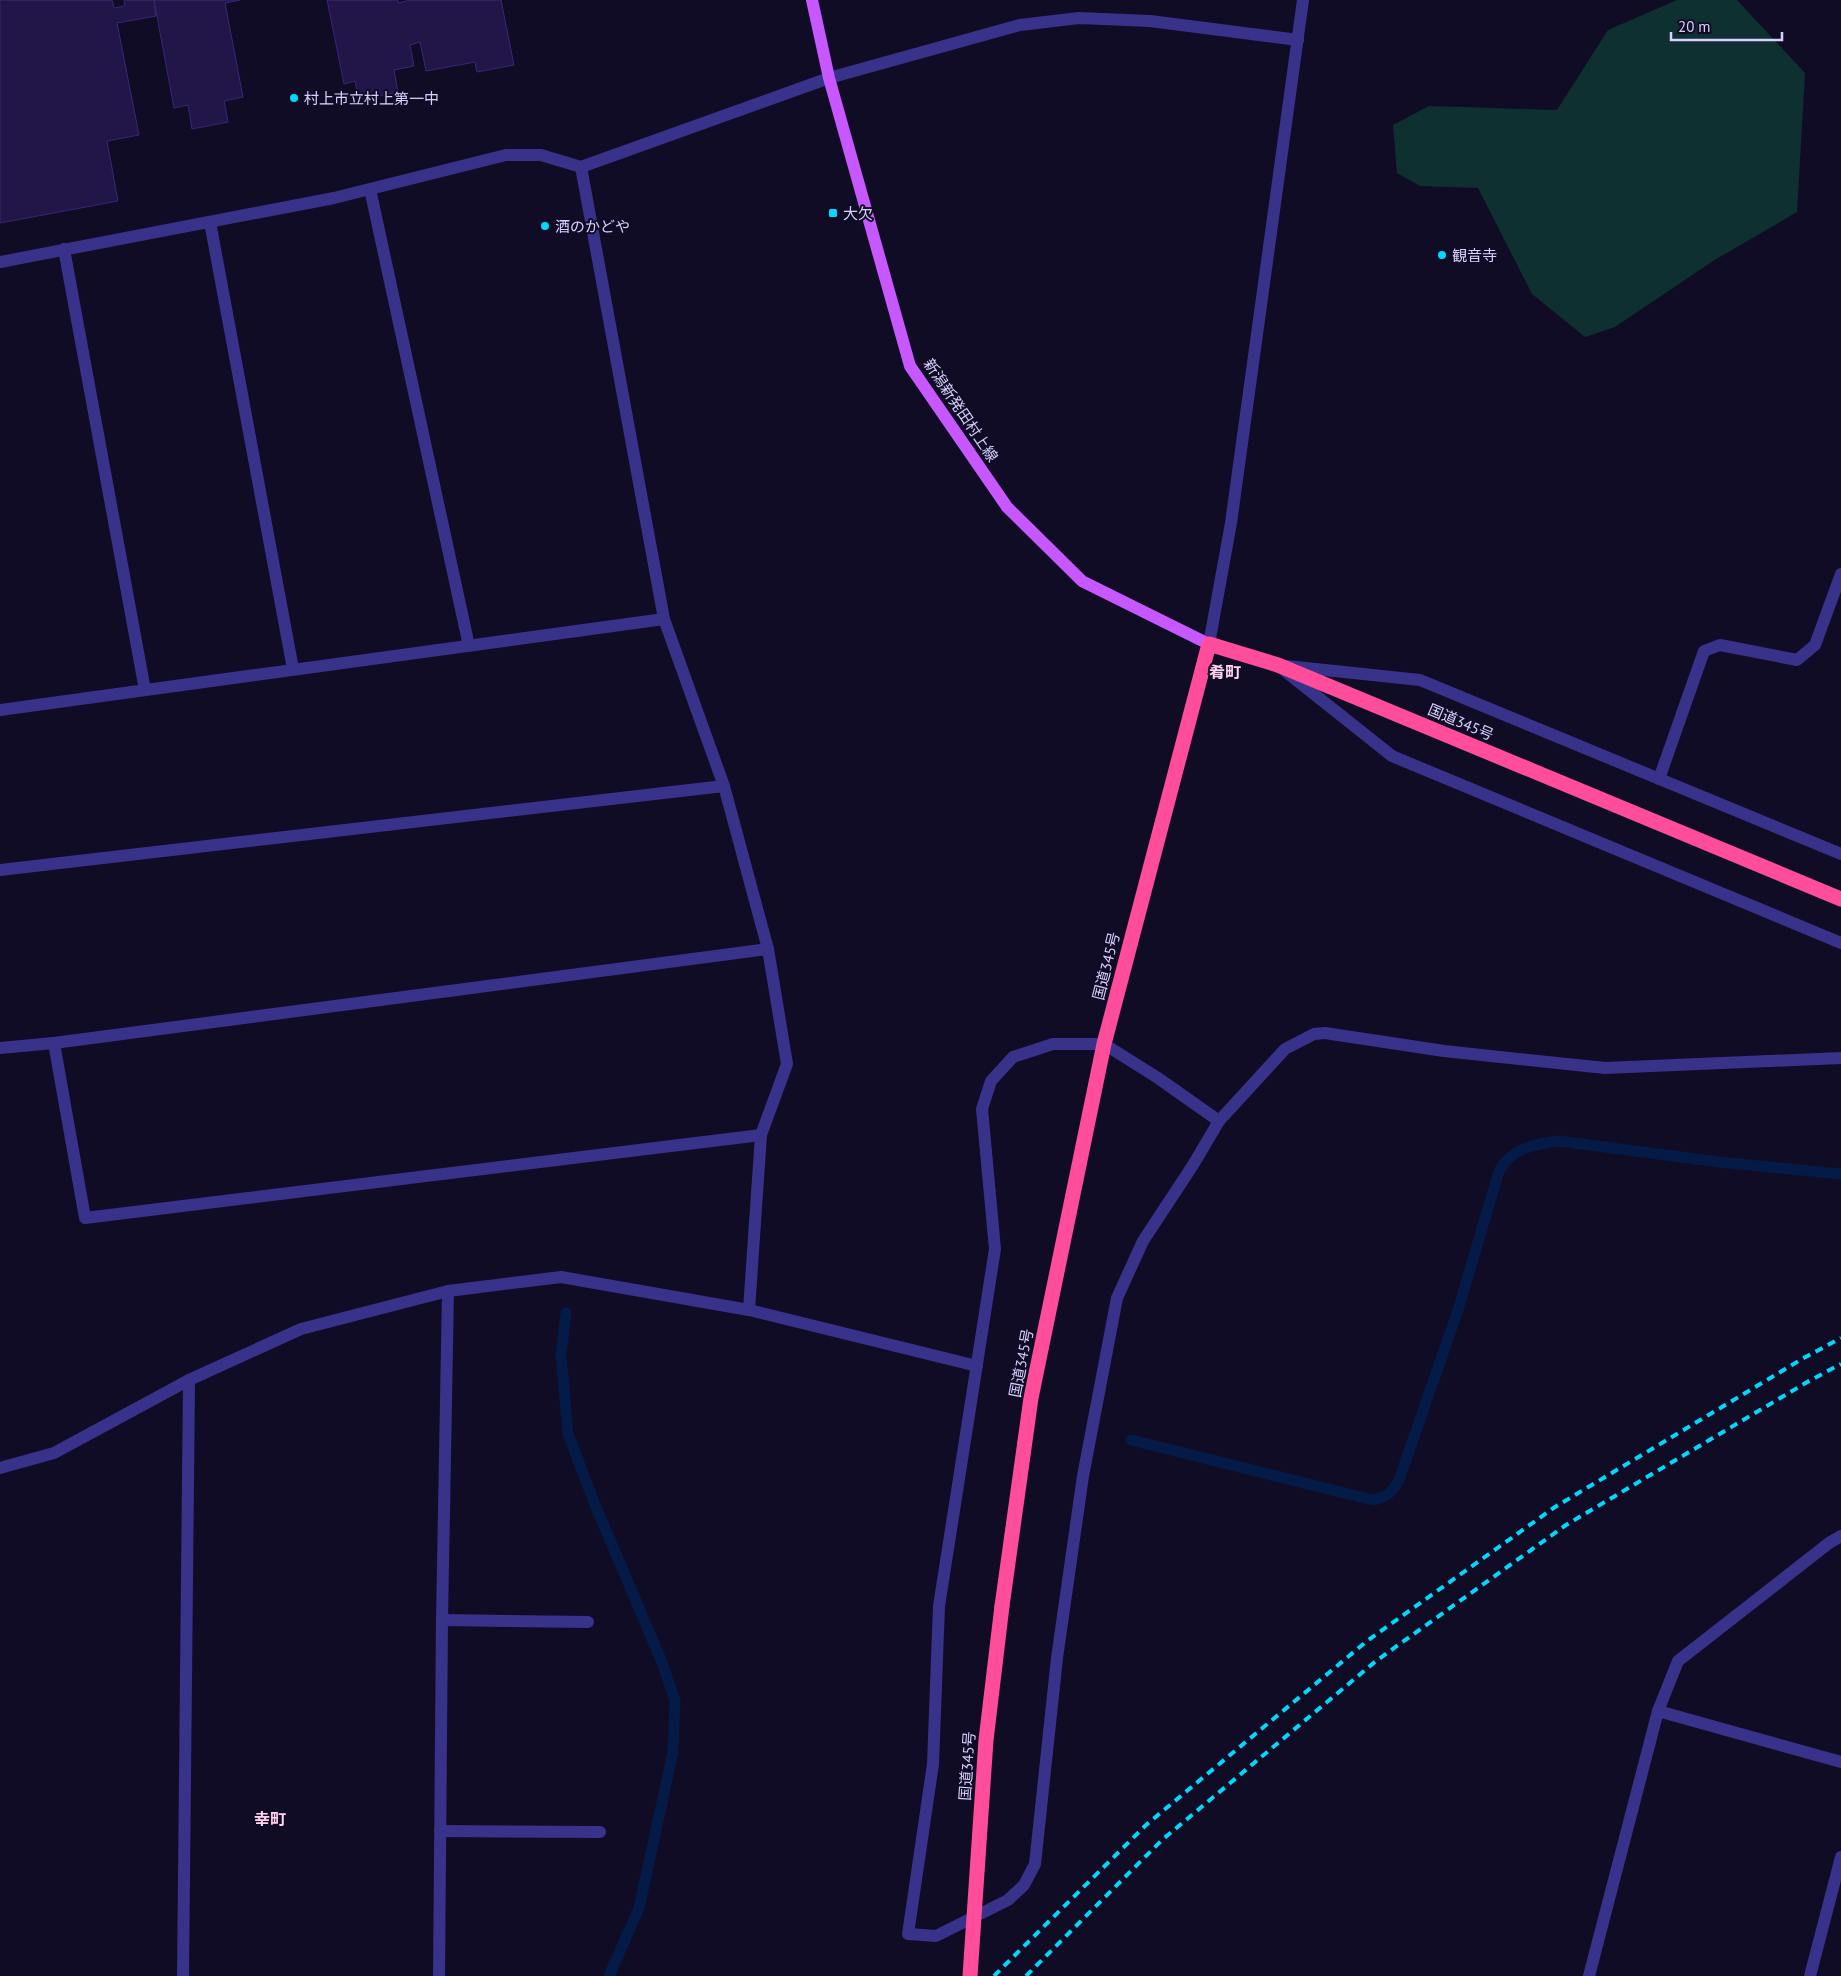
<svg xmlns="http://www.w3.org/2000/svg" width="1841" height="1976" viewBox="0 0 1841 1976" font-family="'PT Sans','Noto Sans JP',sans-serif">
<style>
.green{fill:#0e3030}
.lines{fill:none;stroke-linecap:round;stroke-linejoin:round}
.stream{stroke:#041a47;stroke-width:11}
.building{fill:#221649;stroke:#392677}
.minor{stroke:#39328a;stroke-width:12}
.major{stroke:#c758ff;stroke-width:12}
.highway{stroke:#ff4c9b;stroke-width:15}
.rail{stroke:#00d9fc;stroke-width:4;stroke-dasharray:8 6;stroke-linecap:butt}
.highway-bridge{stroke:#ff4c9b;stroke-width:15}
.poi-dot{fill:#00d9fc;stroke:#110c26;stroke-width:2}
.labels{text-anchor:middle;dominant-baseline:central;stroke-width:4;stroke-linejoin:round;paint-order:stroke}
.poi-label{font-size:15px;fill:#d8d1ff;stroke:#110c26;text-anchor:start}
.street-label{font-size:15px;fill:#d8d1ff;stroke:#110c26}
.neighbourhood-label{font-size:16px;font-weight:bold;fill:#ffd3ed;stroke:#110c26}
</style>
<rect width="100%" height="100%" fill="#110c26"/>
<path class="green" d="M1677,0H1737L1805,73L1797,212L1713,261L1615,327L1585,337L1532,294L1478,188L1420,186L1397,173L1393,125L1429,106L1557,110L1608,30Z"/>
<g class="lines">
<g class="stream">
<path d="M566,1313L561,1355L568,1434L596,1507L661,1660L675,1700L673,1752L639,1908L609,1976"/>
<path d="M1131,1440L1373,1500C1387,1497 1392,1493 1399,1480L1458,1310L1499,1171C1511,1148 1536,1144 1559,1141L1719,1162L1841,1174"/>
</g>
</g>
<g class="building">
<path d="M0,0H112L114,8L125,6L124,0H154L156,16L117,23L139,135L107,141L118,201L0,223Z"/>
<path d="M154,0H240L225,3L243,97L224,101L228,122L192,129L188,105L174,108Z"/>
<path d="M327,0H398V3L410,0H501L514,65L477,72L475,62L426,71L420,42L410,45L414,66L394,70L398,92L359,100L355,81L344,84Z"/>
</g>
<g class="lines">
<g class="minor">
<path d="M581,167L664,619L724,786L768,949L787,1064L761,1135L749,1310"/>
<path d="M370,189L469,646"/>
<path d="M210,222L293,669"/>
<path d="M64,249L145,690"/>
<path d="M0,262L334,198L506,155H541L581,167L829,78L1020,25L1079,18L1150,21L1298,40"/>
<path d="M1209,644L1231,523L1303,0"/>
<path d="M1287,666L1420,680L1841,854"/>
<path d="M1285,671L1392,756L1841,943"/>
<path d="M0,710L664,619"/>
<path d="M1659,779L1704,651L1720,645L1797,660L1815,645L1841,574"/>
<path d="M0,870L724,786"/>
<path d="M54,1043L85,1218L761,1135"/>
<path d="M0,1048L54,1043L768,949"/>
<path d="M1219,1121L1158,1078L1104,1044H1053L1013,1057L991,1081L982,1109L995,1249L939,1606L933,1764L908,1934L936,1936L1008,1900L1024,1885L1035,1864L1057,1658L1083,1476L1117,1298L1143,1241L1193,1165L1219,1121L1285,1049L1314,1034L1325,1033L1444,1051L1605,1068L1841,1058"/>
<path d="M0,1468L54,1453L189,1380L301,1329L448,1291L561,1277L749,1310L977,1366"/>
<path d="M442,1620L588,1622"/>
<path d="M1658,1711L1841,1762"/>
<path d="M440,1831L600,1832"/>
<path d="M183,1976L189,1380"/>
<path d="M439,1976L442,1620L448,1291"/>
<path d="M1589,1976L1658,1711L1678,1661L1829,1543L1841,1536"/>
<path d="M1810,1976L1841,1857"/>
</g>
<path class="major" d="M812,0L829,78L910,366L1007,507L1082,581L1209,644"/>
<path class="highway" d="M1002,1606L1031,1398L1104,1044L1209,644L1278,665L1841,899"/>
<g class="rail">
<path d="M994,1976L1146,1825L1367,1641L1555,1507L1802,1359L1841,1338"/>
<path d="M1026,1976L1162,1840L1376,1661L1566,1525L1809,1381L1841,1364"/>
</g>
<path class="highway-bridge" d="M970,1976L986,1740L1002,1606"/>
</g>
<g class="poi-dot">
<circle cx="294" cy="98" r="5"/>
<rect x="828" y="208" width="10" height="10" rx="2.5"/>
<circle cx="545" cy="226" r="5"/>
<circle cx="1442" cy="255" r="5"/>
</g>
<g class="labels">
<g class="poi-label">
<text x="304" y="98">村上市立村上第一中</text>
<text x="843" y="213">大欠</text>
<text x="555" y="226">酒のかどや</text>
<text x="1452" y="255">観音寺</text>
</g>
<g class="street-label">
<text transform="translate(961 410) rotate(56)">新潟新発田村上線</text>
<text transform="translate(1461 722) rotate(23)">国道345号</text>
<text transform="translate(1106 966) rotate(-76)">国道345号</text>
<text transform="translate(1021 1363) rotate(-79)">国道345号</text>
<text transform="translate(967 1766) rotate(-86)">国道345号</text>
</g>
<g class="neighbourhood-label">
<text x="1225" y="672">肴町</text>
<text x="270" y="1819">幸町</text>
</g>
</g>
<path d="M1671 32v8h111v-8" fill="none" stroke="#d8d1ff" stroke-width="2.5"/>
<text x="1678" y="32" font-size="15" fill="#d8d1ff" stroke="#110c26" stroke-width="4" paint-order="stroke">20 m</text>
</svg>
